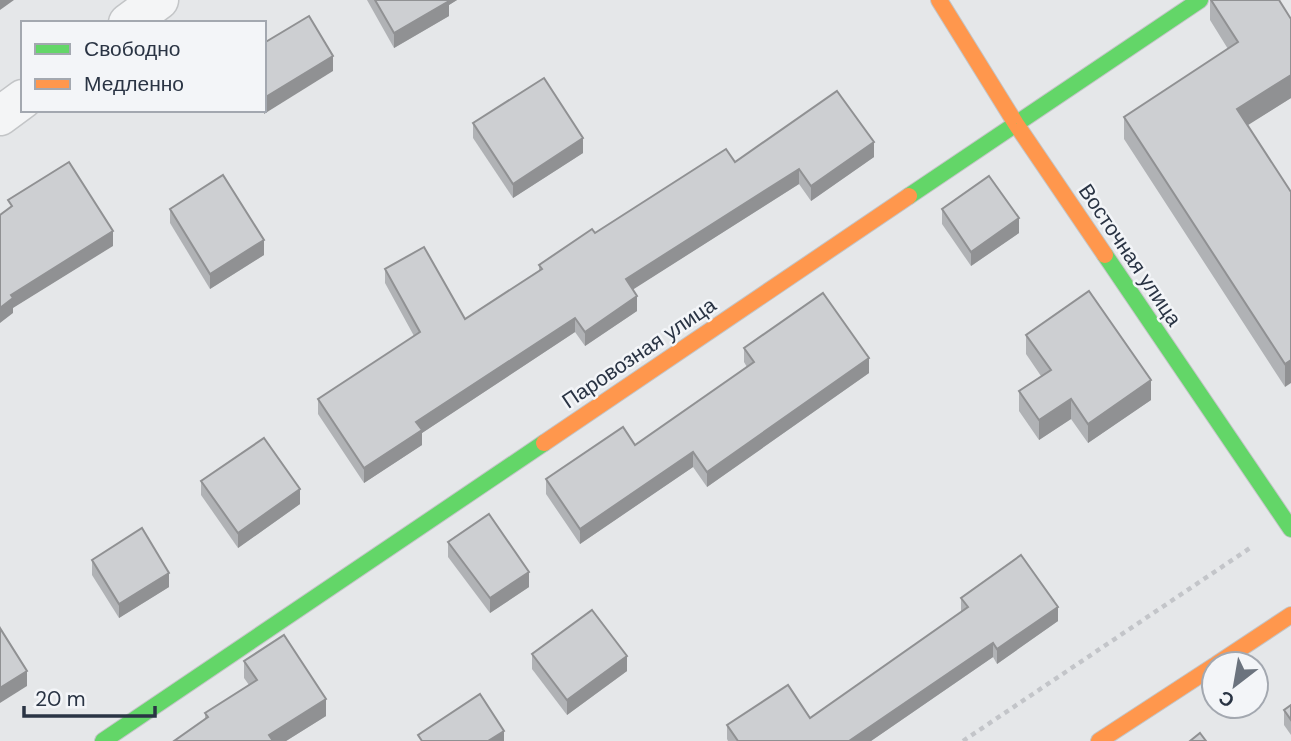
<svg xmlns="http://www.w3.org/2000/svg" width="1291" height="741" viewBox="0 0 1291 741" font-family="'DM Sans',sans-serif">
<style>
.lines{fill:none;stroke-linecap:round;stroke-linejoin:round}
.street-casing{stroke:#c3c5c7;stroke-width:41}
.fast-casing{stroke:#c3c5c7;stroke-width:18}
.slow-casing{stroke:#c3c5c7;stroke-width:18}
.path{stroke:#c3c5c9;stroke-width:4.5;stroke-dasharray:5 5;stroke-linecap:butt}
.street{stroke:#f4f5f6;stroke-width:38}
.fast{stroke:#63d668;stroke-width:16}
.slow{stroke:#ff974d;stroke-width:16}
.wall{fill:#b0b2b5}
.shaded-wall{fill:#909193}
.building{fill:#cdcfd2;stroke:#909193;stroke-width:2}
.labels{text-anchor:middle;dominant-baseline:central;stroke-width:5;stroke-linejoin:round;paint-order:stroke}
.street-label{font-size:21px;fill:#2a3444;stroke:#f3f5f8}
</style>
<rect width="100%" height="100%" fill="#e5e7e9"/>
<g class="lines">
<defs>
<g id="street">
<path d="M128,23L159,0"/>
<path d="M0,116L23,99"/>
</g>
<g id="fast">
<path d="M909,196L1200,0"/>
<path d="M1105,255L1291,529"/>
<path d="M103,741L544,443"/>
</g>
<g id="slow">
<path d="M939,0L1016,124L1105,255"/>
<path d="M544,443L909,196"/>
<path d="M1217,664L1291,615"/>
<path d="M1099,741L1214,666"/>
</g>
</defs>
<use href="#street" class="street-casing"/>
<use href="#fast" class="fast-casing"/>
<use href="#slow" class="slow-casing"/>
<path class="path" d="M963,741L1253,546"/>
<use href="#street" class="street"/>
<use href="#fast" class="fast"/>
<use href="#slow" class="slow"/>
</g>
<g class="wall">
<path d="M367,0H457L449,5V16L394,48Z"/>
<path d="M1210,0H1279L1291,19V98L1247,125L1291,192L1285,387L1124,139V117L1228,49L1210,20Z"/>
<path d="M473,123L583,153L513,198L473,138Z"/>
<path d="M874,157L811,201L799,184L633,289L637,311L585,346L575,332L422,433V445L364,483L318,414V399L414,336L385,283V269L465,319L539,271V265L595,233L735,162Z"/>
<path d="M170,209L264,255L210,289L170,223Z"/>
<path d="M942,209L1019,233L971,266L942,224Z"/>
<path d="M1026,335L1151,400L1088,443L1071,419L1039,440L1019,411V391L1041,376L1026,354Z"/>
<path d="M744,348L869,373L707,487L693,467L580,544L546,494V479L635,445L747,367L744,362Z"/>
<path d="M201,481L300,504L238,548L201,495Z"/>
<path d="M448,542L529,587L490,613L448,557Z"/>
<path d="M92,560L169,587L119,618L92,575Z"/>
<path d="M961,598L1058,621L997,664L993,657L871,741H728L727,739V725L810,718L961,612Z"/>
<path d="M532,654L627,671L567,715L532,669Z"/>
<path d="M244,661L326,716L286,741H174L205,719V713L249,685L244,678Z"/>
<path d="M1291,705V735L1284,725V710Z"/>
</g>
<g class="shaded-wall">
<path d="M0,0H14L0,10Z"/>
<path d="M444,0H457L449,5V16L394,48V33Z"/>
<path d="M333,56V71L264,114V98Z"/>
<path d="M1291,75V98L1237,132V109Z"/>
<path d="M583,138V153L513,198V184Z"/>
<path d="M874,142V157L811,201V186Z"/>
<path d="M799,169V184L626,294V279Z"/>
<path d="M1019,218V233L971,266V252Z"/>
<path d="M113,231V246L13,308V313L0,323V308L11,295Z"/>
<path d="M264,240V255L210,289V274Z"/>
<path d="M637,296V311L585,346V332Z"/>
<path d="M575,318V332L422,433V445L364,483V468L416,422Z"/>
<path d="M869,358V373L707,487V472Z"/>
<path d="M1291,360V383L1285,387V364Z"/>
<path d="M1151,380V400L1088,443V424Z"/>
<path d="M1071,399V419L1039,440V420Z"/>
<path d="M693,452V467L580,544V529Z"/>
<path d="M300,489V504L238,548V533Z"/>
<path d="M529,572V587L490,613V598Z"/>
<path d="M169,573V587L119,618V604Z"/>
<path d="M1058,607V621L997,664V649Z"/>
<path d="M993,643V657L871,741H849Z"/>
<path d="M627,656V671L567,715V700Z"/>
<path d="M27,671V686L0,703V688Z"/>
<path d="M326,699V716L286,741H269V735Z"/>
<path d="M504,731V741H488Z"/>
</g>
<g class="building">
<path d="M375,0H448L449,1L394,33Z"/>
<path d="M1211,0H1279L1291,19V75L1237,109L1291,192V360L1285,364L1124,117L1238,42Z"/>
<path d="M309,16L333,56L264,98V43Z"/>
<path d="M544,78L583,138L513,184L473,123Z"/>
<path d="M837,91L874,142L811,186L799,169L626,279L637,296L585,332L575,318L416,422L422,430L364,468L318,399L420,332L385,269L424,247L465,319L542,269L539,265L592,229L595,233L726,149L735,162Z"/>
<path d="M69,162L113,231L11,295L13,298L0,308V215L12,206L8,200Z"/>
<path d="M223,175L264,240L210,274L170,209Z"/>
<path d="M989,176L1019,218L971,252L942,209Z"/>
<path d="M1089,291L1151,380L1088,424L1071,399L1039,420L1019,391L1051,370L1026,335Z"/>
<path d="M823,293L869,358L707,472L693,452L580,529L546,479L623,427L635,445L754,362L744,348Z"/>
<path d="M264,438L300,489L238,533L201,481Z"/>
<path d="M489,514L529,572L490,598L448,542Z"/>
<path d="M142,528L169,573L119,604L92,560Z"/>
<path d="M1021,555L1058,607L997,649L993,643L849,741H738L727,725L788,685L810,718L968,607L961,598Z"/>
<path d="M592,610L627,656L567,700L532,654Z"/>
<path d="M0,628L27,671L0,688Z"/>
<path d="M284,635L326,699L269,735L273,741H174L208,717L205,713L257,680L244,661Z"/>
<path d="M480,694L504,731L488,741H422L418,735Z"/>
<path d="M1291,705V720L1284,710Z"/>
<path d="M1200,733L1206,741H1190Z"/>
</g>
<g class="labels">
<g class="street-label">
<text transform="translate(1130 255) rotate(56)">Восточная улица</text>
<text transform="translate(639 353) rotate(-34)">Паровозная улица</text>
</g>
</g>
<rect x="21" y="21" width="245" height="91" fill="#f3f5f8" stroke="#a3a8b0" stroke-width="2"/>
<rect x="35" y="44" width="35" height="10" fill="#63d668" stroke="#a3a8b0" stroke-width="2"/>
<text x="84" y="56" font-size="21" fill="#2a3444">Свободно</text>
<rect x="35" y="79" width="35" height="10" fill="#ff974d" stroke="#a3a8b0" stroke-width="2"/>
<text x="84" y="91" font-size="21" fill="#2a3444">Медленно</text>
<g transform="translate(1235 685) rotate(211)"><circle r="33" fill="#f3f5f8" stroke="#a3a8b0" stroke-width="2"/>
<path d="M0-5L12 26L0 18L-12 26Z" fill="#6b737e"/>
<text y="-10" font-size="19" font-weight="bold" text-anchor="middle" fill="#2a3444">С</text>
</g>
<path d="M24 706v10h131v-10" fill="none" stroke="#2a3444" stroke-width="3.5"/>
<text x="35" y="706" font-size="21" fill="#2a3444" stroke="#f3f5f8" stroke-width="5" paint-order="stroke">20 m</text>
</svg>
